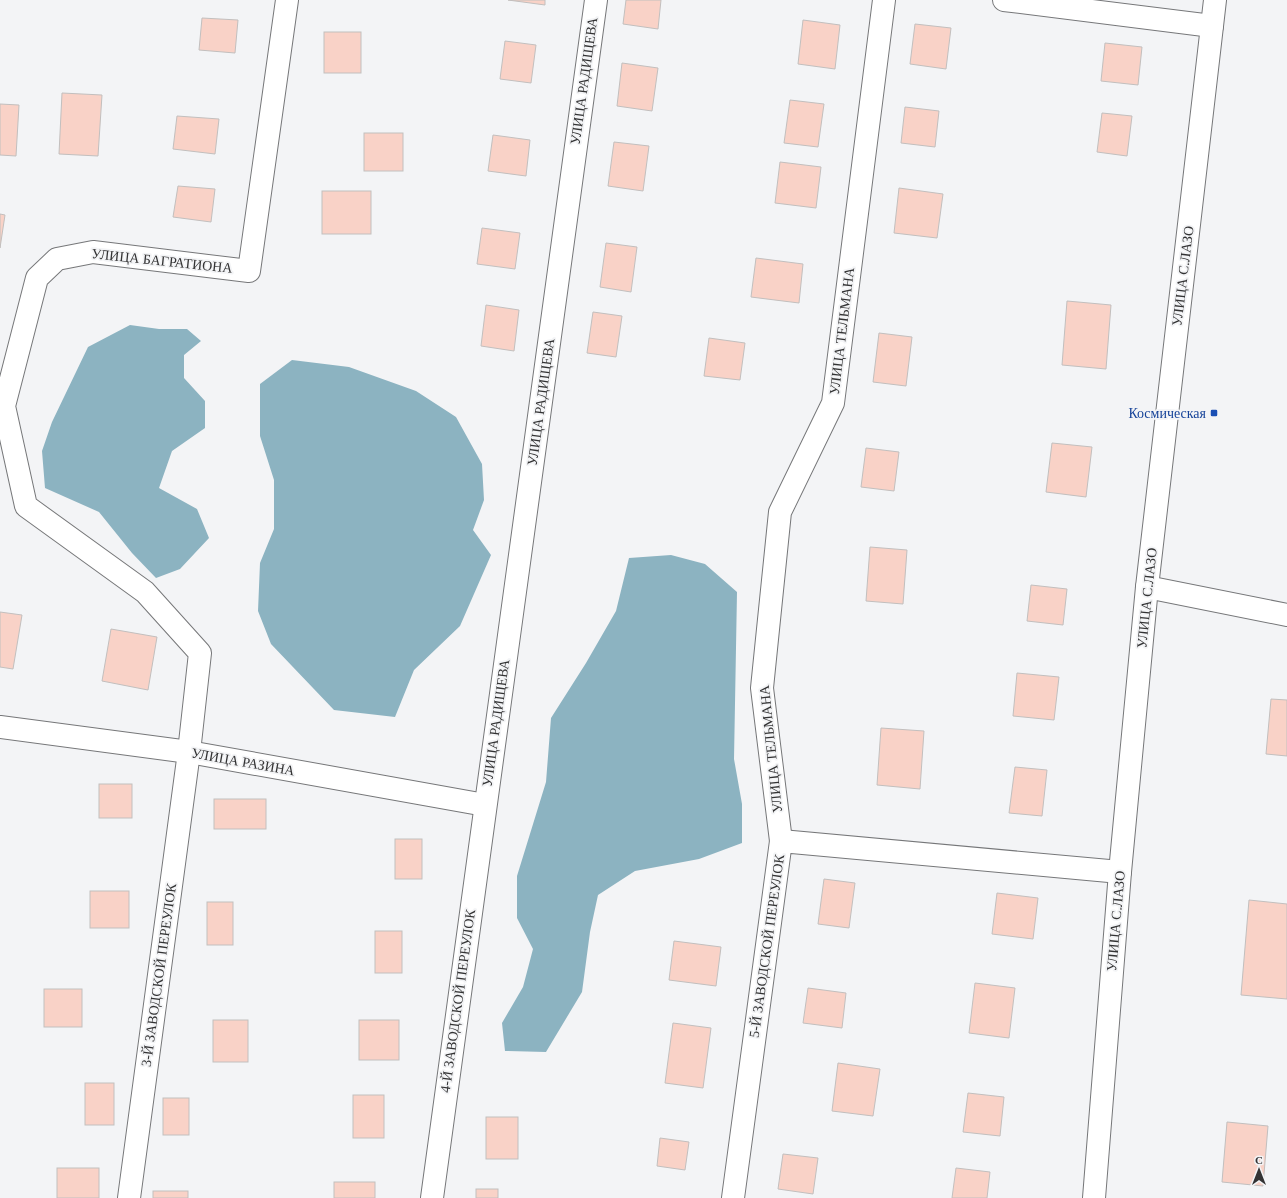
<svg xmlns="http://www.w3.org/2000/svg" width="1287" height="1198" viewBox="0 0 1287 1198" font-family="Georgia,serif">
<style>
.water{fill:#8cb3c1}
.building{fill:#f9d2c7;stroke:#c2bfbe}
.lines{fill:none;stroke-linecap:round;stroke-linejoin:round}
.street-casing{stroke:#767779;stroke-width:24}
.secondary-casing{stroke:#767779;stroke-width:24}
.street{stroke:#fff;stroke-width:22}
.secondary{stroke:#fff;stroke-width:22}
.transit-dot{fill:#1a4fb4;stroke:#f3f4f6;stroke-width:1.5}
.labels{text-anchor:middle;dominant-baseline:central;stroke-width:3.5;stroke-linejoin:round;paint-order:stroke}
.street-label{font-size:14px;fill:#333334;stroke:#f3f4f6}
.transit-label{font-size:14px;fill:#164399;stroke:#f3f4f6;text-anchor:end}
</style>
<rect width="100%" height="100%" fill="#f3f4f6"/>
<g class="water">
<path d="M130,325L159,329H187L201,341L184,355V378L205,401V428L172,451L159,488L197,509L209,538L180,569L156,578L132,553L99,512L45,488L42,451L52,422L88,347Z"/>
<path d="M292,360L349,367L416,391L456,417L482,464L484,500L473,530L491,555L460,626L414,670L395,717L334,710L271,644L258,611L260,563L274,529V480L260,436V384Z"/>
<path d="M671,555L705,564L737,592L734,759L742,804V843L699,859L635,871L598,895L590,932L582,992L546,1052L505,1051L502,1023L523,987L533,949L517,918V876L546,782L551,718L586,663L616,611L629,558Z"/>
</g>
<g class="building">
<path d="M508,0H545V5Z"/>
<path d="M626,0H661L658,29L623,24Z"/>
<path d="M202,18L238,20L235,53L199,50Z"/>
<path d="M803,20L840,25L835,69L798,64Z"/>
<path d="M915,24L951,28L946,69L910,64Z"/>
<rect x="324" y="32" width="37" height="41"/>
<path d="M505,41L536,45L531,83L500,79Z"/>
<path d="M1105,43L1142,47L1138,85L1101,81Z"/>
<path d="M622,63L658,68L652,111L617,106Z"/>
<path d="M62,93L102,95L98,156L59,154Z"/>
<path d="M790,100L824,104L818,147L784,143Z"/>
<path d="M0,104L19,105L16,156L0,155Z"/>
<path d="M905,107L939,111L935,147L901,143Z"/>
<path d="M1102,113L1132,116L1127,156L1097,152Z"/>
<path d="M177,116L219,119L215,154L173,149Z"/>
<rect x="364" y="133" width="39" height="38"/>
<path d="M493,135L530,140L526,176L488,171Z"/>
<path d="M614,142L649,146L643,191L608,186Z"/>
<path d="M780,162L821,167L816,208L775,203Z"/>
<path d="M178,186L215,189L211,222L173,217Z"/>
<path d="M899,188L943,194L937,238L894,233Z"/>
<rect x="322" y="191" width="49" height="43"/>
<path d="M0,214L5,215L0,248Z"/>
<path d="M482,228L520,233L515,269L477,264Z"/>
<path d="M606,243L637,247L631,292L600,287Z"/>
<path d="M756,258L803,264L799,303L751,297Z"/>
<path d="M1067,301L1111,305L1106,369L1062,365Z"/>
<path d="M486,305L519,310L514,351L481,346Z"/>
<path d="M593,312L622,316L616,357L587,353Z"/>
<path d="M879,333L912,337L906,386L873,382Z"/>
<path d="M709,338L745,343L740,380L704,376Z"/>
<path d="M1052,443L1092,447L1086,497L1046,492Z"/>
<path d="M866,448L899,452L894,491L861,487Z"/>
<path d="M870,547L907,550L903,604L866,601Z"/>
<path d="M1031,585L1067,589L1063,625L1027,621Z"/>
<path d="M0,612L22,615L13,669L0,667Z"/>
<path d="M111,629L157,637L148,690L102,681Z"/>
<path d="M1017,673L1059,677L1054,720L1013,716Z"/>
<path d="M1271,699L1287,700V756L1266,754Z"/>
<path d="M881,728L924,731L920,789L877,785Z"/>
<path d="M1015,767L1047,770L1042,816L1009,813Z"/>
<rect x="99" y="784" width="33" height="34"/>
<rect x="214" y="799" width="52" height="30"/>
<rect x="395" y="839" width="27" height="40"/>
<path d="M824,879L855,883L849,928L818,924Z"/>
<rect x="90" y="891" width="39" height="37"/>
<path d="M997,893L1038,898L1033,939L992,934Z"/>
<path d="M1249,900L1287,904V999L1241,995Z"/>
<rect x="207" y="902" width="26" height="43"/>
<rect x="375" y="931" width="27" height="42"/>
<path d="M674,941L721,947L716,986L669,980Z"/>
<path d="M975,983L1015,988L1009,1038L969,1033Z"/>
<path d="M808,988L846,993L842,1028L803,1023Z"/>
<rect x="44" y="989" width="38" height="38"/>
<rect x="213" y="1020" width="35" height="42"/>
<rect x="359" y="1020" width="40" height="40"/>
<path d="M673,1023L711,1028L703,1088L665,1083Z"/>
<path d="M838,1063L880,1069L873,1116L832,1111Z"/>
<rect x="85" y="1083" width="29" height="42"/>
<path d="M968,1093L1004,1097L1000,1136L963,1132Z"/>
<rect x="353" y="1095" width="31" height="43"/>
<rect x="163" y="1098" width="26" height="37"/>
<rect x="486" y="1117" width="32" height="42"/>
<path d="M1227,1122L1268,1126L1263,1186L1222,1182Z"/>
<path d="M660,1138L689,1142L685,1170L657,1166Z"/>
<path d="M783,1154L818,1158L813,1194L778,1189Z"/>
<rect x="57" y="1168" width="42" height="30"/>
<path d="M956,1168L990,1172L987,1198H952Z"/>
<rect x="334" y="1182" width="41" height="16"/>
<rect x="476" y="1189" width="22" height="9"/>
<rect x="153" y="1191" width="35" height="7"/>
</g>
<g class="lines">
<defs>
<g id="street">
<path d="M1004,0L1212,26"/>
<path d="M1147,587L1287,615"/>
<path d="M0,727L189,752L485,805"/>
<path d="M781,841L762,688L780,512L833,403L884,0"/>
<path d="M129,1198L189,752L200,653L145,592L26,506L4,406L37,278L57,259L93,252L249,271L287,0"/>
<path d="M432,1198L596,0"/>
<path d="M733,1198L781,841L1120,872"/>
</g>
<path id="secondary" d="M1094,1198L1120,872L1147,587L1215,0"/>
</defs>
<use href="#street" class="street-casing"/>
<use href="#secondary" class="secondary-casing"/>
<use href="#street" class="street"/>
<use href="#secondary" class="secondary"/>
</g>
<rect class="transit-dot" x="1210" y="409" width="8" height="8" rx="2"/>
<g class="labels">
<g class="street-label">
<text transform="translate(584 81) rotate(-82)">УЛИЦА РАДИЩЕВА</text>
<text transform="translate(162 261) rotate(6)">УЛИЦА БАГРАТИОНА</text>
<text transform="translate(1183 276) rotate(-83)">УЛИЦА С.ЛАЗО</text>
<text transform="translate(842 331) rotate(-83)">УЛИЦА ТЕЛЬМАНА</text>
<text transform="translate(541 402) rotate(-82)">УЛИЦА РАДИЩЕВА</text>
<text transform="translate(1147 598) rotate(-84)">УЛИЦА С.ЛАЗО</text>
<text transform="translate(496 723) rotate(-82)">УЛИЦА РАДИЩЕВА</text>
<text transform="translate(771 749) rotate(-96)">УЛИЦА ТЕЛЬМАНА</text>
<text transform="translate(243 762) rotate(10)">УЛИЦА РАЗИНА</text>
<text transform="translate(1116 921) rotate(-85)">УЛИЦА С.ЛАЗО</text>
<text transform="translate(767 946) rotate(-82)">5-Й ЗАВОДСКОЙ ПЕРЕУЛОК</text>
<text transform="translate(159 975) rotate(-82)">3-Й ЗАВОДСКОЙ ПЕРЕУЛОК</text>
<text transform="translate(458 1001) rotate(-82)">4-Й ЗАВОДСКОЙ ПЕРЕУЛОК</text>
</g>
<g class="transit-label">
<text x="1206" y="413">Космическая</text>
</g>
</g>
<g transform="translate(1259 1170)" stroke="#f3f4f6" stroke-width="3" paint-order="stroke">
<path d="M0-3L7 15L0 10L-7 15Z" fill="#333334"/>
<text y="-6" font-size="11" font-weight="bold" text-anchor="middle" fill="#333334">С</text>
</g>
</svg>
